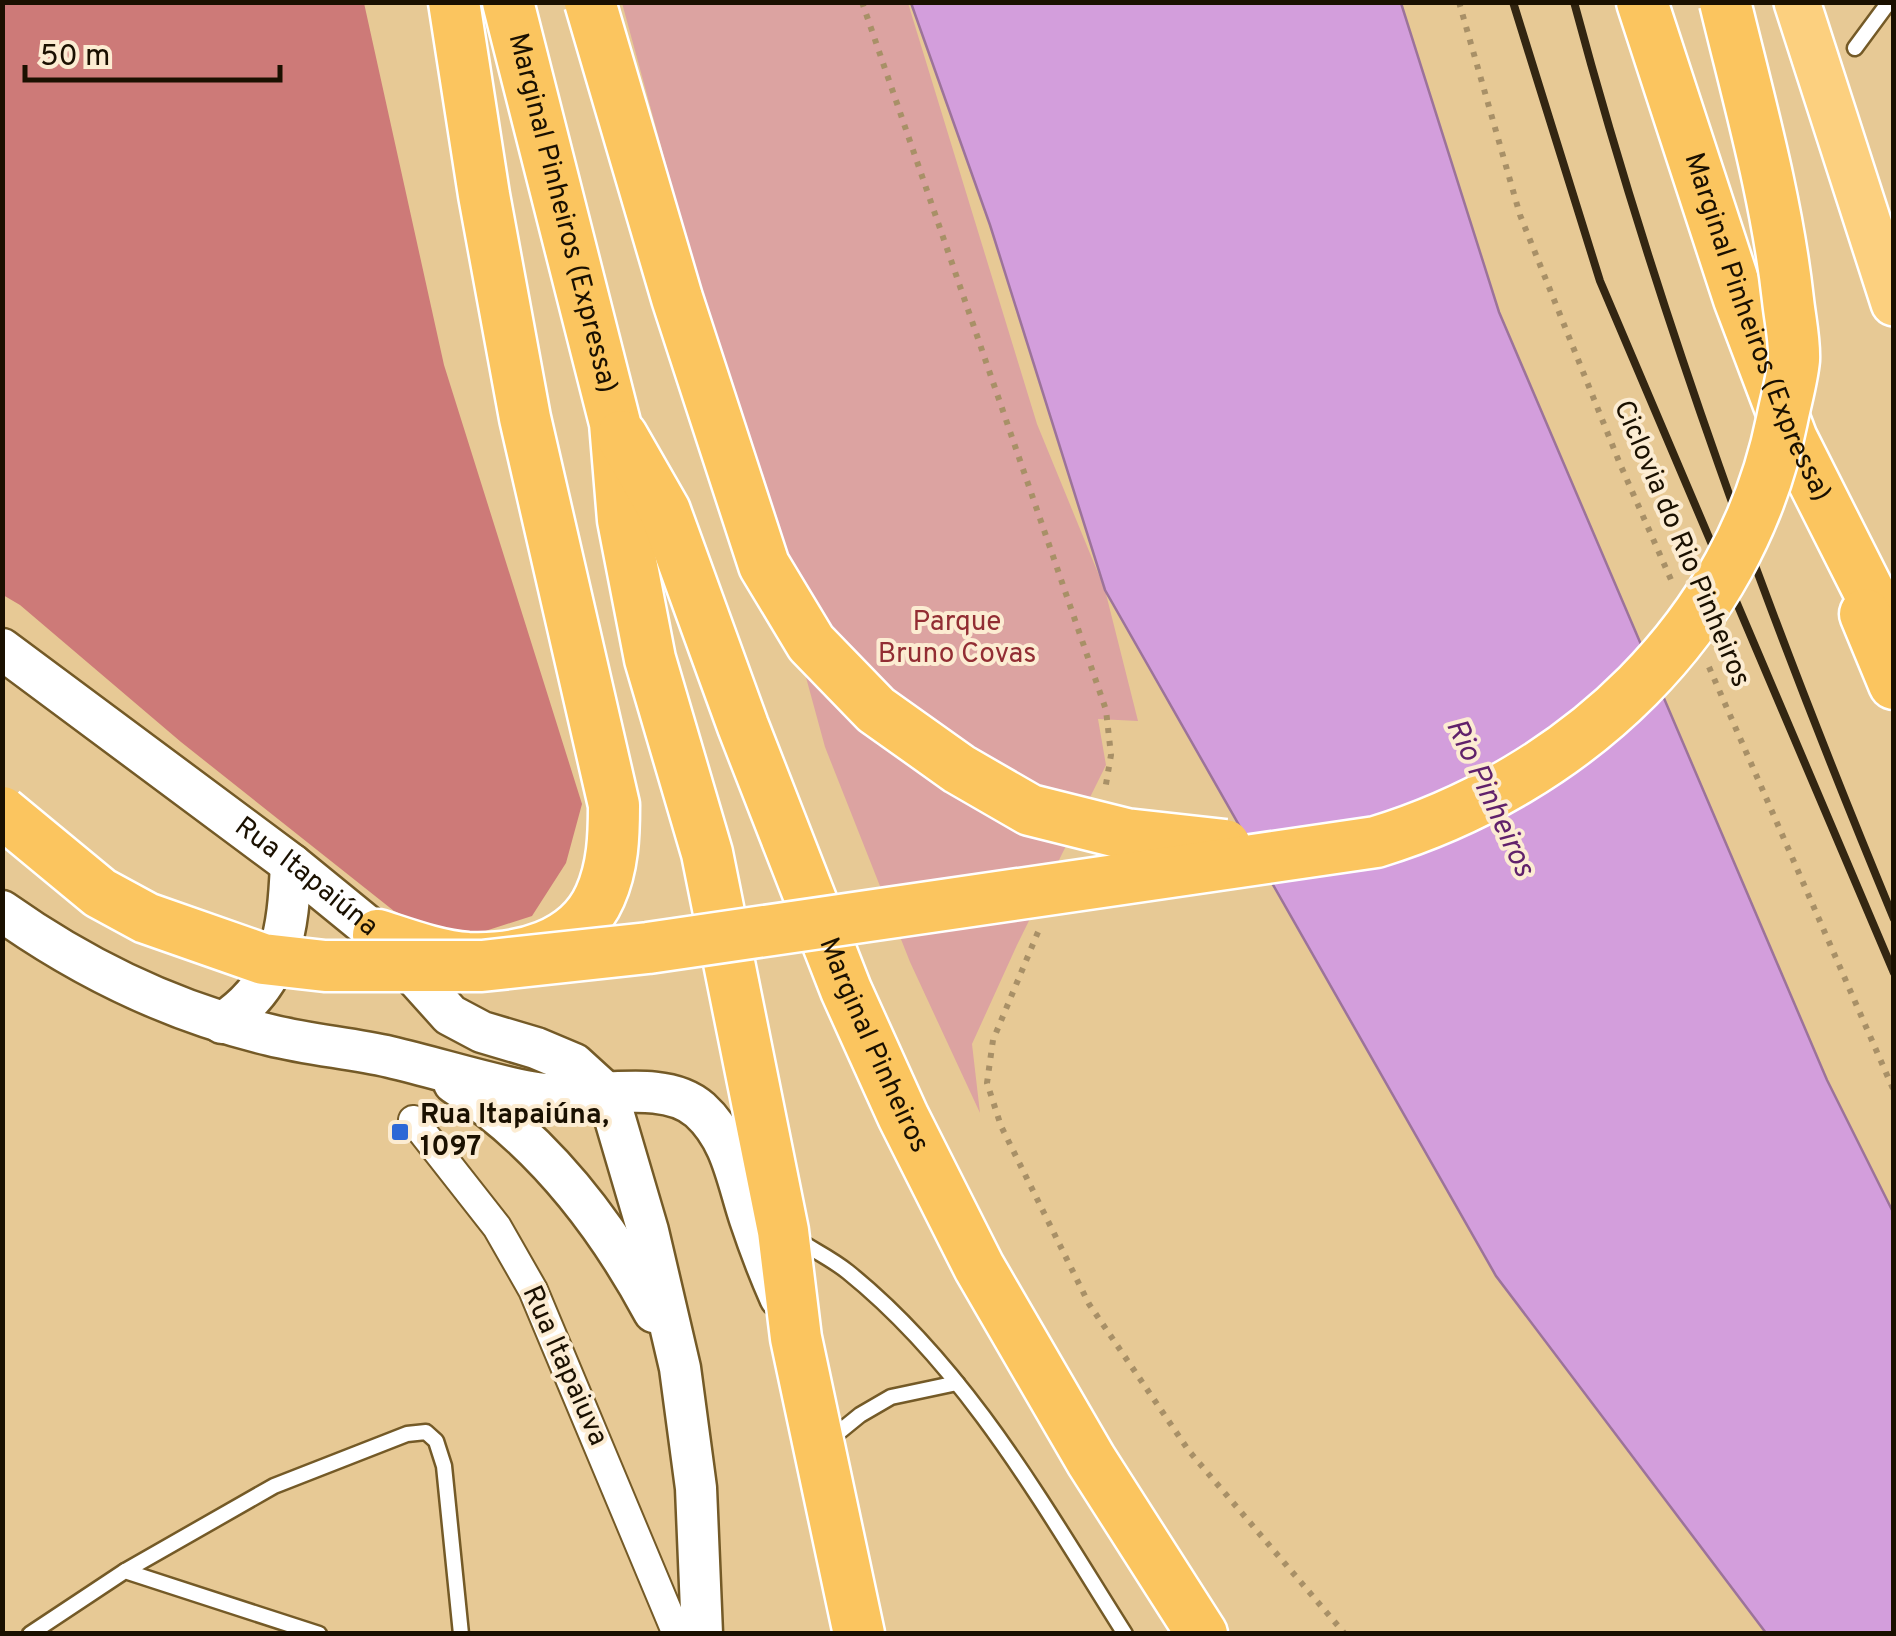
<svg xmlns="http://www.w3.org/2000/svg" width="1896" height="1636" viewBox="0 0 1896 1636" font-family="Overpass,sans-serif">
<style>
.green{fill:#dca3a1}
.forest{fill:#cd7a78}
.water{fill:#d39edc;stroke:#9c739a;stroke-width:2.5}
.lines{fill:none;stroke-linecap:round;stroke-linejoin:round}
.service-casing{stroke:#745a27;stroke-width:19}
.minor-casing{stroke:#745a27;stroke-width:32}
.secondary-casing{stroke:#745a27;stroke-width:45}
.trunk-casing{stroke:#fff;stroke-width:50}
.motorway-casing{stroke:#fff;stroke-width:55}
.path{stroke:#a89067;stroke-width:6;stroke-dasharray:5 8;stroke-linecap:butt}
.service{stroke:#fff;stroke-width:14}
.minor{stroke:#fff;stroke-width:28}
.secondary{stroke:#fff;stroke-width:40}
.trunk{stroke:#fcd07f;stroke-width:45}
.motorway{stroke:#fbc55f;stroke-width:50}
.rail{stroke:#332612;stroke-width:8}
.motorway-bridge-casing{stroke:#fff;stroke-width:55;stroke-linecap:butt}
.motorway-bridge{stroke:#fbc55f;stroke-width:50}
.poi-dot{fill:#2d68d6;stroke:#fcecd2;stroke-width:4}
.labels{text-anchor:middle;dominant-baseline:central;stroke-width:8;stroke-linejoin:round;paint-order:stroke}
.street-label{font-size:28px;fill:#1a1000;stroke:#fcecd2}
.park-label{font-size:28px;fill:#922d33;stroke:#fcecd2}
.poi-label{font-size:28px;font-weight:bold;fill:#1a1000;stroke:#fcecd2;text-anchor:start}
.water-label{font-size:30px;font-style:italic;fill:#60216b;stroke:#fcecd2}
</style>
<rect width="100%" height="100%" fill="#e7c995"/>
<path class="green" d="M622,3H908L1037,424L1105,590L1138,721L1098,719L1106,765L1017,945L972,1044L980,1113L910,962L825,747Z"/>
<path class="forest" d="M2,3H364L444,365L582,804L566,863L532,916L479,933L429,927L394,911L181,742L20,605L3,595Z"/>
<path class="water" d="M911,3H1401L1499,312L1827,1080L1893,1212V1633H1766L1496,1276L1105,590L990,225Z"/>
<g class="lines">
<defs>
<g id="service">
<path d="M1855,48L1889,2"/>
<path d="M796,1239C813,1250 832,1259 848,1272C967,1368 1044,1506 1125,1634"/>
<path d="M828,1441L860,1415L891,1397L957,1383"/>
<path d="M125,1571L274,1486L407,1434L426,1432L436,1441L444,1466L461,1634"/>
<path d="M30,1634L125,1571L319,1634"/>
</g>
<path id="minor" d="M413,1120L497,1227L533,1290L677,1634"/>
<g id="secondary">
<path id="s1" d="M2,649L291,864L378,935L450,1015L482,1032L536,1048L574,1064L608,1095L648,1231L680,1368L696,1488L702,1634"/>
<path d="M2,911C84,969 173,1012 270,1035C310,1045 350,1048 390,1057C437,1068 483,1083 530,1092C583,1103 661,1075 700,1110C732,1139 737,1180 750,1219C759,1246 769,1272 780,1297"/>
<path d="M222,1023C283,983 288,930 291,864"/>
<path d="M454,1083C541,1139 605,1221 654,1312"/>
</g>
<path id="trunk" d="M1797,2L1894,303"/>
<g id="motorway">
<path id="s2" d="M508,2L615,423L623,520L650,659L707,853L783,1231L796,1338L859,1634"/>
<path id="s3" d="M1642,2L1739,299L1792,439L1894,641"/>
<path id="s4" d="M622,436L665,511L743,726L846,990L903,1116L979,1267L1091,1460L1202,1634"/>
<path d="M1865,614L1894,684"/>
<path d="M378,935C406,944 438,956 468,958C519,960 578,946 600,896C613,867 614,836 614,805L525,418L484,195L454,2"/>
</g>
</defs>
<use href="#service" class="service-casing"/>
<use href="#minor" class="minor-casing"/>
<use href="#secondary" class="secondary-casing"/>
<use href="#trunk" class="trunk-casing"/>
<use href="#motorway" class="motorway-casing"/>
<g class="path">
<path d="M862,2L1106,710L1111,755L1105,790"/>
<path d="M1459,2L1520,215L1620,464L1672,582"/>
<path d="M1709,667L1894,1091"/>
<path d="M1038,932L993,1040L987,1083L1001,1126L1089,1304L1189,1451L1345,1634"/>
</g>
<use href="#service" class="service"/>
<use href="#minor" class="minor"/>
<use href="#secondary" class="secondary"/>
<use href="#trunk" class="trunk"/>
<use href="#motorway" class="motorway"/>
<g class="rail">
<path d="M1513,2L1600,281L1894,973"/>
<path d="M1574,2C1658,315 1770,620 1894,919"/>
</g>
<defs>
<g id="motorway-bridge">
<path d="M590,2L677,298L764,565L811,643L876,710L959,769L1030,810L1126,834L1225,845"/>
<path d="M2,812L100,893L146,918L263,959L325,966H482L648,948L1376,842C1575,781 1740,628 1782,420C1786,400 1792,380 1794,360C1795,341 1790,319 1788,300C1777,199 1749,101 1725,2"/>
</g>
</defs>
<use href="#motorway-bridge" class="motorway-bridge-casing"/>
<use href="#motorway-bridge" class="motorway-bridge"/>
</g>
<rect class="poi-dot" x="390" y="1122" width="20" height="20" rx="5"/>
<g class="labels">
<g class="street-label">
<text stroke="none"><textPath href="#s2" startOffset="218">Marginal Pinheiros (Expressa)</textPath></text>
<text stroke="none"><textPath href="#s3" startOffset="345">Marginal Pinheiros (Expressa)</textPath></text>
<text transform="translate(1681 544) rotate(67)">Ciclovia do Rio Pinheiros</text>
<text stroke="none"><textPath href="#s1" startOffset="380">Rua Itapaiúna</textPath></text>
<text stroke="none"><textPath href="#s4" startOffset="660">Marginal Pinheiros</textPath></text>
<text transform="translate(564 1366) rotate(66)">Rua Itapaiuva</text>
</g>
<g class="park-label">
<text x="957" y="623">Parque<tspan x="957" dy="32">Bruno Covas</tspan></text>
</g>
<g class="poi-label">
<text x="420" y="1116">Rua Itapaiúna,<tspan x="420" dy="32">1097</tspan></text>
</g>
<g class="water-label">
<text transform="translate(1489 798) rotate(65)">Rio Pinheiros</text>
</g>
</g>
<rect width="1896" height="1636" fill="none" stroke="#1a1000" stroke-width="10"/>
<path d="M25 65v15h255v-15" fill="none" stroke="#1a1000" stroke-width="5"/>
<text x="40" y="65" font-size="30" fill="#1a1000" stroke="#fcecd2" stroke-width="8" paint-order="stroke">50 m</text>
</svg>
